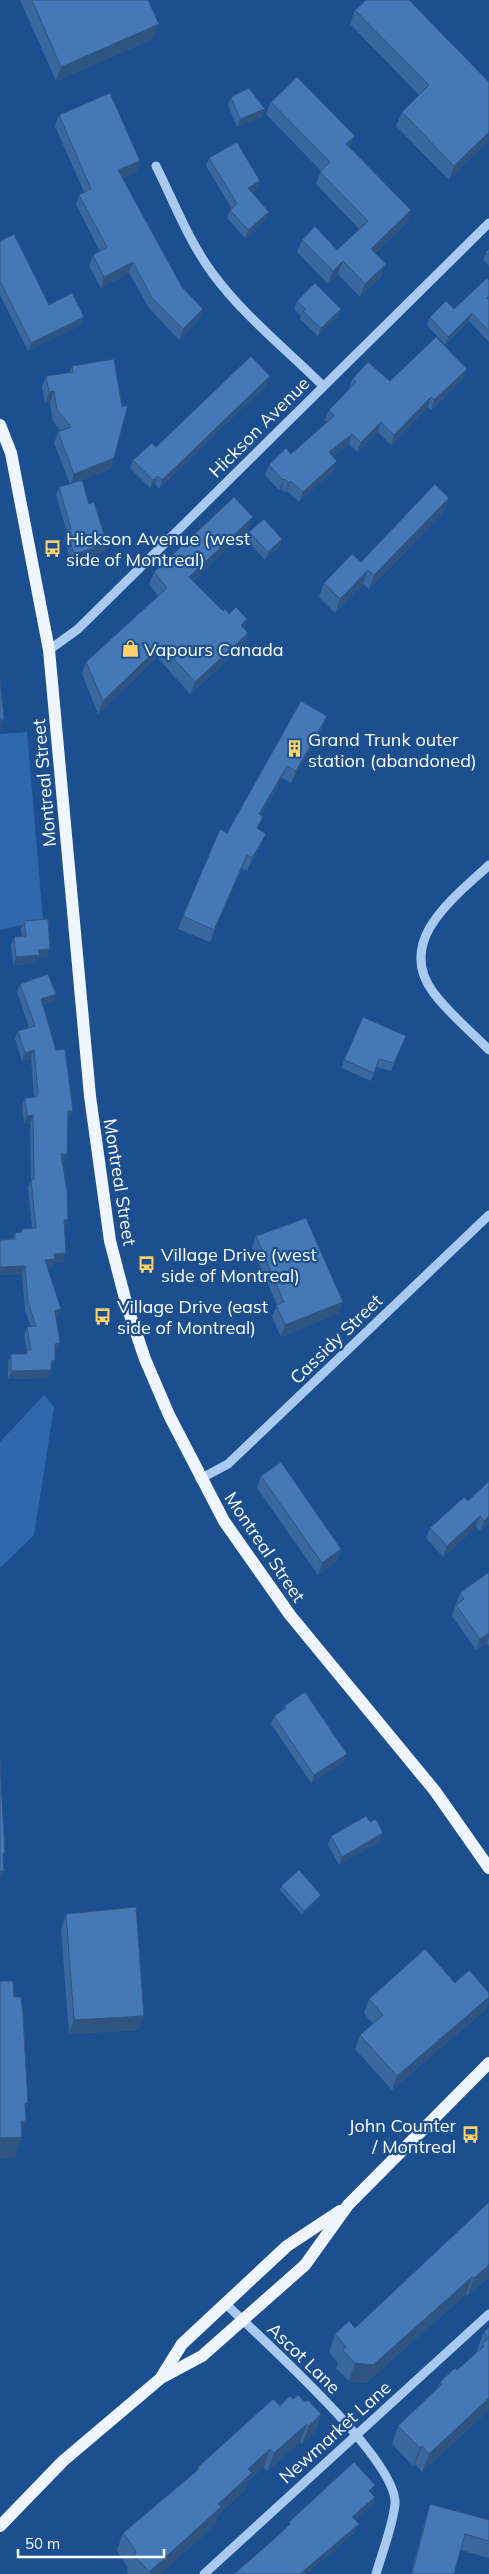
<svg xmlns="http://www.w3.org/2000/svg" width="489" height="2574" viewBox="0 0 489 2574" font-family="Mulish,sans-serif">
<style>
.green{fill:#2e69ad}
.lines{fill:none;stroke-linecap:round;stroke-linejoin:round}
.minor{stroke:#a9c9ee;stroke-width:9}
.major{stroke:#f0f6ff;stroke-width:12}
.wall{fill:#3a679d}
.shaded-wall{fill:#305480}
.building{fill:#4478b7;stroke:#305480}
.labels{text-anchor:middle;dominant-baseline:central;stroke-width:4.5;stroke-linejoin:round;paint-order:stroke}
.street-label{font-size:18px;fill:#fff;stroke:#1b4f8f}
.poi-label{font-size:18px;fill:#fff;stroke:#1b4f8f;text-anchor:start}
</style>
<rect width="100%" height="100%" fill="#1b4f8f"/>
<g class="green">
<path d="M27,732L43,920L0,930V734Z"/>
<path d="M44,1395L54,1407L34,1535L0,1568V1442Z"/>
</g>
<g class="lines">
<g class="minor">
<path d="M156,166C174,202 189,242 213,274C244,316 287,350 323,386"/>
<path d="M49,650L78,629L489,223"/>
<path d="M489,865C455,897 395,940 433,992C448,1013 471,1031 489,1050"/>
<path d="M200,1479L228,1464L489,1215"/>
<path d="M226,2304C260,2338 398,2459 395,2504C393,2525 382,2553 376,2574"/>
<path d="M204,2574L489,2314"/>
</g>
<g class="major">
<path d="M0,425L11,453L49,650L90,1096L110,1241L127,1306L145,1359L169,1415L224,1521L290,1615L435,1791L489,1868"/>
<path d="M162,2376L182,2344L287,2246L340,2211"/>
<path d="M0,2526L63,2461L161,2378L202,2356L305,2265L348,2205L489,2063"/>
</g>
</g>
<g class="wall">
<path d="M20,0H148L153,39L56,81Z"/>
<path d="M355,10L489,82L449,180L396,126L402,112L419,95L350,24Z"/>
<path d="M231,97L262,117L237,127L228,105Z"/>
<path d="M271,102L350,148L411,210L407,223L375,253L381,277L360,297L338,274L328,284L297,252L302,240L337,250L359,229L316,184L321,171L266,114Z"/>
<path d="M59,115L140,161L136,172L122,178L199,320L179,340L149,308L129,273L101,288L89,266L93,255L100,251L76,205L79,195L84,192L55,126Z"/>
<path d="M209,158L257,189L252,192L269,212L266,220L245,238L227,218L230,210L232,209L206,166Z"/>
<path d="M0,241L49,305L81,325L28,351L0,295Z"/>
<path d="M489,249V266L483,260L486,252Z"/>
<path d="M489,281V342L469,321L445,345L427,325L430,317L454,309Z"/>
<path d="M297,301L341,309L338,317L318,336L300,319L301,316L294,309Z"/>
<path d="M72,366L114,458L110,469L80,481L107,544L104,552L71,562L64,538L67,532L56,495L59,487L70,484L54,443L58,432L60,431L53,421L50,403H45L42,387L46,376L70,372Z"/>
<path d="M467,369L463,379L431,410L428,407L391,445L378,432L357,452L349,444L333,456V471L299,502L287,491L285,493L281,489L279,490L265,475L269,465L291,454L327,422L325,420L329,410L350,389L349,388L353,378L390,381Z"/>
<path d="M267,384L159,489L155,484L150,488L130,468L133,460L156,447Z"/>
<path d="M444,512L369,589L363,584L335,613L319,597L324,583Z"/>
<path d="M248,529L193,581L223,611L247,619L244,628L248,633L244,645L190,694L157,657L98,714L82,674L86,662L158,596L149,584L154,572Z"/>
<path d="M249,532L282,539L279,547L265,560L246,540Z"/>
<path d="M327,716L322,728L291,783L282,778L261,816L258,829L261,846L247,871L242,868L210,942L178,929L183,916L227,833Z"/>
<path d="M24,921L47,957H39L37,963L13,965L11,945L14,937L22,936L21,929Z"/>
<path d="M20,984L56,994L53,1002L43,1005L70,1119H68L67,1154L64,1162H62L65,1228L64,1261L54,1262L52,1267L47,1268L58,1317L56,1318L57,1351L55,1352L52,1369H51L48,1378L8,1379V1362L11,1354H26L27,1351L24,1335L27,1327H31L25,1310L22,1274L0,1275V1240H12L15,1233H21L22,1229L32,1228L28,1188L31,1180L30,1123L24,1124L22,1106L25,1098L34,1097L31,1058L22,1061L15,1039L18,1031L29,1027L17,992Z"/>
<path d="M406,1036L391,1071L376,1067L371,1081L342,1068L344,1060Z"/>
<path d="M256,1236L339,1313L281,1337L272,1317L277,1305L252,1248Z"/>
<path d="M261,1476L341,1549L337,1561L318,1575L257,1488Z"/>
<path d="M489,1481V1523L480,1532L476,1527L443,1557L426,1538L430,1528L468,1501Z"/>
<path d="M489,1572V1646L487,1643L476,1650L452,1616L460,1593Z"/>
<path d="M284,1706L344,1762L311,1783L271,1724L274,1716L282,1711Z"/>
<path d="M331,1836L380,1841L339,1865L328,1845Z"/>
<path d="M281,1886L320,1899L302,1915L280,1890Z"/>
<path d="M66,1914L139,2030L69,2034L61,1929Z"/>
<path d="M455,1983L489,1993V2000L486,2009L392,2090L355,2049L360,2035L373,2024L364,2013L369,1999Z"/>
<path d="M489,2202V2277L467,2296L466,2294L366,2383L349,2381L336,2368L338,2363L329,2352L335,2334L355,2328Z"/>
<path d="M489,2327V2410L422,2472L415,2464L413,2466L392,2444L398,2426L437,2389L440,2382L457,2370L478,2351L477,2350L484,2332Z"/>
<path d="M293,2399L305,2402L321,2414L315,2432L302,2444L300,2442L267,2471L264,2467L249,2480L245,2490L218,2515L215,2525L160,2574H128L127,2573L128,2569L127,2566L117,2550L123,2533L196,2471L198,2467L280,2406Z"/>
<path d="M430,2504L489,2520V2558L460,2550L454,2574H411L425,2520Z"/>
</g>
<g class="shaded-wall">
<path d="M159,24L153,39L56,81L61,67Z"/>
<path d="M265,109L262,117L237,127L240,119Z"/>
<path d="M489,132V141L449,180L454,166Z"/>
<path d="M355,136L350,149L346,144Z"/>
<path d="M140,161L136,172L114,181L118,170Z"/>
<path d="M260,181L257,189L245,196L248,188Z"/>
<path d="M411,210L407,223L367,262L371,249Z"/>
<path d="M269,212L266,220L245,238L248,230Z"/>
<path d="M343,261L338,274L328,284L333,271Z"/>
<path d="M133,262L129,273L101,288L104,277Z"/>
<path d="M386,264L381,277L360,297L365,284Z"/>
<path d="M203,309L199,320L179,340L183,329Z"/>
<path d="M341,309L338,317L318,336L321,328Z"/>
<path d="M472,313L469,321L445,345L448,337Z"/>
<path d="M84,317L81,325L28,351L31,343Z"/>
<path d="M467,369L463,379L431,410L434,400Z"/>
<path d="M270,376L267,384L159,489L162,480Z"/>
<path d="M54,391L50,403H45L49,392Z"/>
<path d="M431,397L428,407L391,445L394,435Z"/>
<path d="M381,422L378,432L357,452L361,442Z"/>
<path d="M352,434L349,444L325,462L329,452Z"/>
<path d="M114,458L110,469L70,485L74,474Z"/>
<path d="M337,461L333,471L299,502L303,492Z"/>
<path d="M158,476L155,484L150,488L153,480Z"/>
<path d="M284,479L281,489L279,490L283,480Z"/>
<path d="M291,481L287,491L285,493L289,483Z"/>
<path d="M449,498L444,512L369,589L374,575Z"/>
<path d="M253,517L248,529L185,589L189,577Z"/>
<path d="M282,539L279,547L265,560L268,552Z"/>
<path d="M107,544L104,552L71,562L74,554Z"/>
<path d="M368,570L363,584L335,613L340,599Z"/>
<path d="M247,619L243,631L241,625Z"/>
<path d="M248,633L244,645L190,694L195,682Z"/>
<path d="M161,645L157,657L98,714L103,701Z"/>
<path d="M327,716L322,728L291,783L296,771Z"/>
<path d="M0,720H4L0,732Z"/>
<path d="M287,766L282,778L255,827L259,814Z"/>
<path d="M263,817L258,829L257,828Z"/>
<path d="M266,834L261,846L247,871L252,858Z"/>
<path d="M247,855L242,868L210,942L214,930Z"/>
<path d="M50,949L47,957H39L37,963L13,965L16,957L38,950Z"/>
<path d="M56,994L53,1002L38,1007L41,999Z"/>
<path d="M34,1050L31,1058L22,1061L25,1053Z"/>
<path d="M68,1111H73L70,1119H65Z"/>
<path d="M33,1115L30,1123L24,1124L27,1116Z"/>
<path d="M61,1154H67L64,1162H58Z"/>
<path d="M64,1220H68L65,1228Z"/>
<path d="M66,1253L64,1261L54,1262L52,1267L42,1268L45,1260L54,1254Z"/>
<path d="M25,1266L22,1274L0,1275V1267Z"/>
<path d="M343,1302L339,1313L281,1337L285,1325Z"/>
<path d="M61,1309L58,1317L52,1319L55,1311Z"/>
<path d="M60,1343L57,1351L52,1352L55,1344Z"/>
<path d="M55,1360L52,1369H48L51,1361Z"/>
<path d="M51,1370L48,1378L8,1379L11,1371Z"/>
<path d="M480,1516L476,1527L443,1557L447,1546Z"/>
<path d="M489,1516V1523L480,1532L484,1521Z"/>
<path d="M341,1549L337,1561L318,1575L322,1563Z"/>
<path d="M489,1633V1636L487,1643L476,1650L480,1639Z"/>
<path d="M347,1754L344,1762L311,1783L314,1775Z"/>
<path d="M383,1833L380,1841L339,1865L342,1857Z"/>
<path d="M0,1871H4L0,1881Z"/>
<path d="M321,1895L320,1899L302,1915L304,1911Z"/>
<path d="M489,1997V2000L486,2009L392,2090L397,2076Z"/>
<path d="M144,2016L139,2030L69,2034L74,2020Z"/>
<path d="M25,2103H28L22,2121H26L20,2138L22,2137L15,2158L0,2159V2139Z"/>
<path d="M489,2265V2277L467,2296L474,2278Z"/>
<path d="M472,2277L466,2294L366,2383L349,2381L355,2363Z"/>
<path d="M489,2398V2410L422,2472L429,2454Z"/>
<path d="M321,2414L315,2432L302,2444L309,2426Z"/>
<path d="M307,2424L300,2442L267,2471L274,2453Z"/>
<path d="M422,2446L415,2464L413,2466L420,2448Z"/>
<path d="M270,2449L264,2467L249,2480L245,2490L218,2515L215,2525L160,2574H149V2572L248,2469Z"/>
<path d="M375,2485L372,2493L369,2491Z"/>
<path d="M375,2497L372,2505L350,2525L352,2517Z"/>
<path d="M359,2524L356,2532L306,2574H300Z"/>
</g>
<g class="building">
<path d="M32,0H148L159,24L61,67Z"/>
<path d="M366,0H409L489,82V132L454,166L402,112L429,85L355,10Z"/>
<path d="M297,77L355,136L346,144L411,210L371,249L386,264L365,284L343,261L333,271L302,240L315,226L337,250L368,221L320,172L330,162L271,102Z"/>
<path d="M249,88L265,109L240,119L231,97Z"/>
<path d="M110,93L140,161L118,170L182,287L203,309L183,329L152,298L133,262L104,277L93,255L107,247L79,195L91,189L59,115Z"/>
<path d="M237,142L260,181L248,188L269,212L248,230L230,210L237,204L209,158Z"/>
<path d="M14,234L49,305L72,293L84,317L31,343L0,281V241Z"/>
<path d="M489,249V255L486,252Z"/>
<path d="M487,278L489,281V296L487,298L489,299V331L472,313L448,337L430,317L446,301L454,309Z"/>
<path d="M315,283L341,309L321,328L303,311L305,309L297,301Z"/>
<path d="M436,337L467,369L434,400L431,397L394,435L381,422L361,442L352,434L329,452L337,461L303,492L291,481L289,483L284,479L283,480L269,465L286,448L291,454L334,416L329,410L356,382L353,378L368,362L390,381Z"/>
<path d="M251,356L270,376L162,480L158,476L153,480L133,460L152,443L156,447Z"/>
<path d="M114,359L122,407L128,405L114,458L74,474L58,432L71,427L57,410L54,391L49,392L46,376L73,372L72,366Z"/>
<path d="M82,480L89,504L94,502L107,544L74,554L67,530L71,529L59,487Z"/>
<path d="M435,484L449,498L374,575L368,570L340,599L324,583L352,554L361,562Z"/>
<path d="M234,497L253,517L189,577L223,611L225,609L229,614L236,607L247,619L241,625L248,633L195,682L161,645L103,701L86,662L167,588L154,572Z"/>
<path d="M264,519L282,539L268,552L249,532Z"/>
<path d="M0,678L4,720H0Z"/>
<path d="M301,701L327,716L296,771L287,766L259,814L263,817L257,828L266,834L252,858L247,855L214,930L183,916L220,829L227,833Z"/>
<path d="M48,919L50,949L38,950L40,955L16,957L14,937L26,936L24,921Z"/>
<path d="M48,974L56,994L41,999L56,1050L65,1049L73,1111H68L67,1154H61L67,1191L68,1220H64L66,1253L54,1254L55,1259L45,1260L61,1309L55,1311L60,1343L55,1344V1360L51,1361V1370L11,1371V1354H27V1350H31L27,1327L36,1326L28,1302L25,1266L0,1267V1240L15,1239V1233L22,1232V1229L36,1228L31,1180L34,1179L33,1115L27,1116L25,1098L36,1097L38,1093L34,1050L25,1053L18,1031L35,1026L20,984Z"/>
<path d="M363,1017L406,1036L394,1063L379,1059L374,1073L344,1060Z"/>
<path d="M306,1218L343,1302L285,1325L276,1305L284,1302L256,1236Z"/>
<path d="M281,1462L341,1549L322,1563L261,1476Z"/>
<path d="M489,1481V1516L484,1521L480,1516L447,1546L430,1528L464,1497L468,1501Z"/>
<path d="M489,1572V1633L480,1639L456,1605L464,1599L460,1593Z"/>
<path d="M305,1692L347,1754L314,1775L274,1716L286,1708L284,1706Z"/>
<path d="M0,1761L5,1853H3L4,1871H0Z"/>
<path d="M366,1816L370,1822L376,1819L383,1833L342,1857L331,1836Z"/>
<path d="M299,1870L321,1895L304,1911L281,1886Z"/>
<path d="M136,1907L144,2016L74,2020L66,1914Z"/>
<path d="M425,1949L455,1983L469,1970L489,1993V1997L397,2076L360,2035L383,2015L369,1999Z"/>
<path d="M0,1981H13L14,1997H21L23,2015L28,2103H25L26,2121H21L22,2137L0,2138L1,2144H0Z"/>
<path d="M489,2202V2265L474,2278L472,2277L373,2365L355,2363L343,2350L346,2347L335,2334L349,2321L355,2328Z"/>
<path d="M489,2327V2398L429,2454L422,2446L420,2448L398,2426L442,2384L440,2382L455,2368L457,2370L484,2346L482,2344L489,2338L484,2332Z"/>
<path d="M298,2395L305,2402L308,2400L321,2414L309,2426L307,2424L274,2453L270,2449L248,2469L252,2473L218,2504L221,2507L149,2572L134,2555L136,2553L134,2548L123,2533L199,2469L198,2467L273,2399L280,2406L290,2396L293,2399Z"/>
<path d="M354,2462L375,2485L369,2491L375,2497L352,2517L359,2524L300,2574H234L274,2539L290,2524L289,2522Z"/>
<path d="M430,2504L489,2520V2541L465,2534L454,2574H412Z"/>
</g>
<defs>
<symbol id="bus-bare" viewBox="-9 -9 18 18"><path d="M-5-6H5V4H4V6H2V4H-2V6H-4V4H-5ZM-3.5-4V0h7V-4ZM-3.5 1.2v1.5H-2V1.2ZM2 1.2v1.5H3.5V1.2Z" fill="#ffd166" stroke="#1b4f8f" stroke-width="2.5" paint-order="stroke"/></symbol>
<symbol id="shop-bare" viewBox="-9 -9 18 18"><path d="M-5-2.5h2.3a2.7 3.5 0 0 1 5.4 0H5L5.5 6h-11ZM-1.5-2.5h3a1.5 2.3 0 0 0-3 0Z" fill="#ffd166" stroke="#1b4f8f" stroke-width="2.5" paint-order="stroke"/></symbol>
<symbol id="building-bare" viewBox="-9 -9 18 18"><path d="M-4-6H4V6H1V3H-1V6H-4ZM-2.5-4.3h1.7v1.8h-1.7ZM.8-4.3h1.7v1.8H.8ZM-2.5-1h1.7V.8h-1.7ZM.8-1h1.7V.8H.8Z" fill="#ffd166" stroke="#1b4f8f" stroke-width="2.5" paint-order="stroke"/></symbol>
</defs>
<g fill-rule="evenodd">
<use href="#bus-bare" x="40" y="536" width="25" height="25"/>
<use href="#shop-bare" x="118" y="636" width="25" height="25"/>
<use href="#building-bare" x="282" y="736" width="25" height="25"/>
<use href="#bus-bare" x="134" y="1252" width="25" height="25"/>
<use href="#bus-bare" x="90" y="1304" width="25" height="25"/>
<use href="#bus-bare" x="458" y="2122" width="25" height="25"/>
</g>
<g class="labels">
<g class="street-label">
<text transform="translate(259 427) rotate(-45)">Hickson Avenue</text>
<text transform="translate(44 783) rotate(-95)">Montreal Street</text>
<text transform="translate(120 1182) rotate(81)">Montreal Street</text>
<text transform="translate(336 1339) rotate(-44)">Cassidy Street</text>
<text transform="translate(265 1547) rotate(56)">Montreal Street</text>
<text transform="translate(304 2358) rotate(44)">Ascot Lane</text>
<text transform="translate(335 2432) rotate(-42)">Newmarket Lane</text>
</g>
<g class="poi-label">
<text x="66" y="538">Hickson Avenue (west<tspan x="66" dy="21">side of Montreal)</tspan></text>
<text x="144" y="649">Vapours Canada</text>
<text x="308" y="739">Grand Trunk outer<tspan x="308" dy="21">station (abandoned)</tspan></text>
<text x="161" y="1254">Village Drive (west<tspan x="161" dy="21">side of Montreal)</tspan></text>
<text x="117" y="1306">Village Drive (east<tspan x="117" dy="21">side of Montreal)</tspan></text>
<text x="456" y="2125" text-anchor="end">John Counter<tspan x="456" dy="21">/ Montreal</tspan></text>
</g>
</g>
<path d="M18 2549v8h146v-8" fill="none" stroke="#ffffff" stroke-width="2.5"/>
<text x="25" y="2549" font-size="15" fill="#ffffff" stroke="#1b4f8f" stroke-width="4" paint-order="stroke">50 m</text>
</svg>
